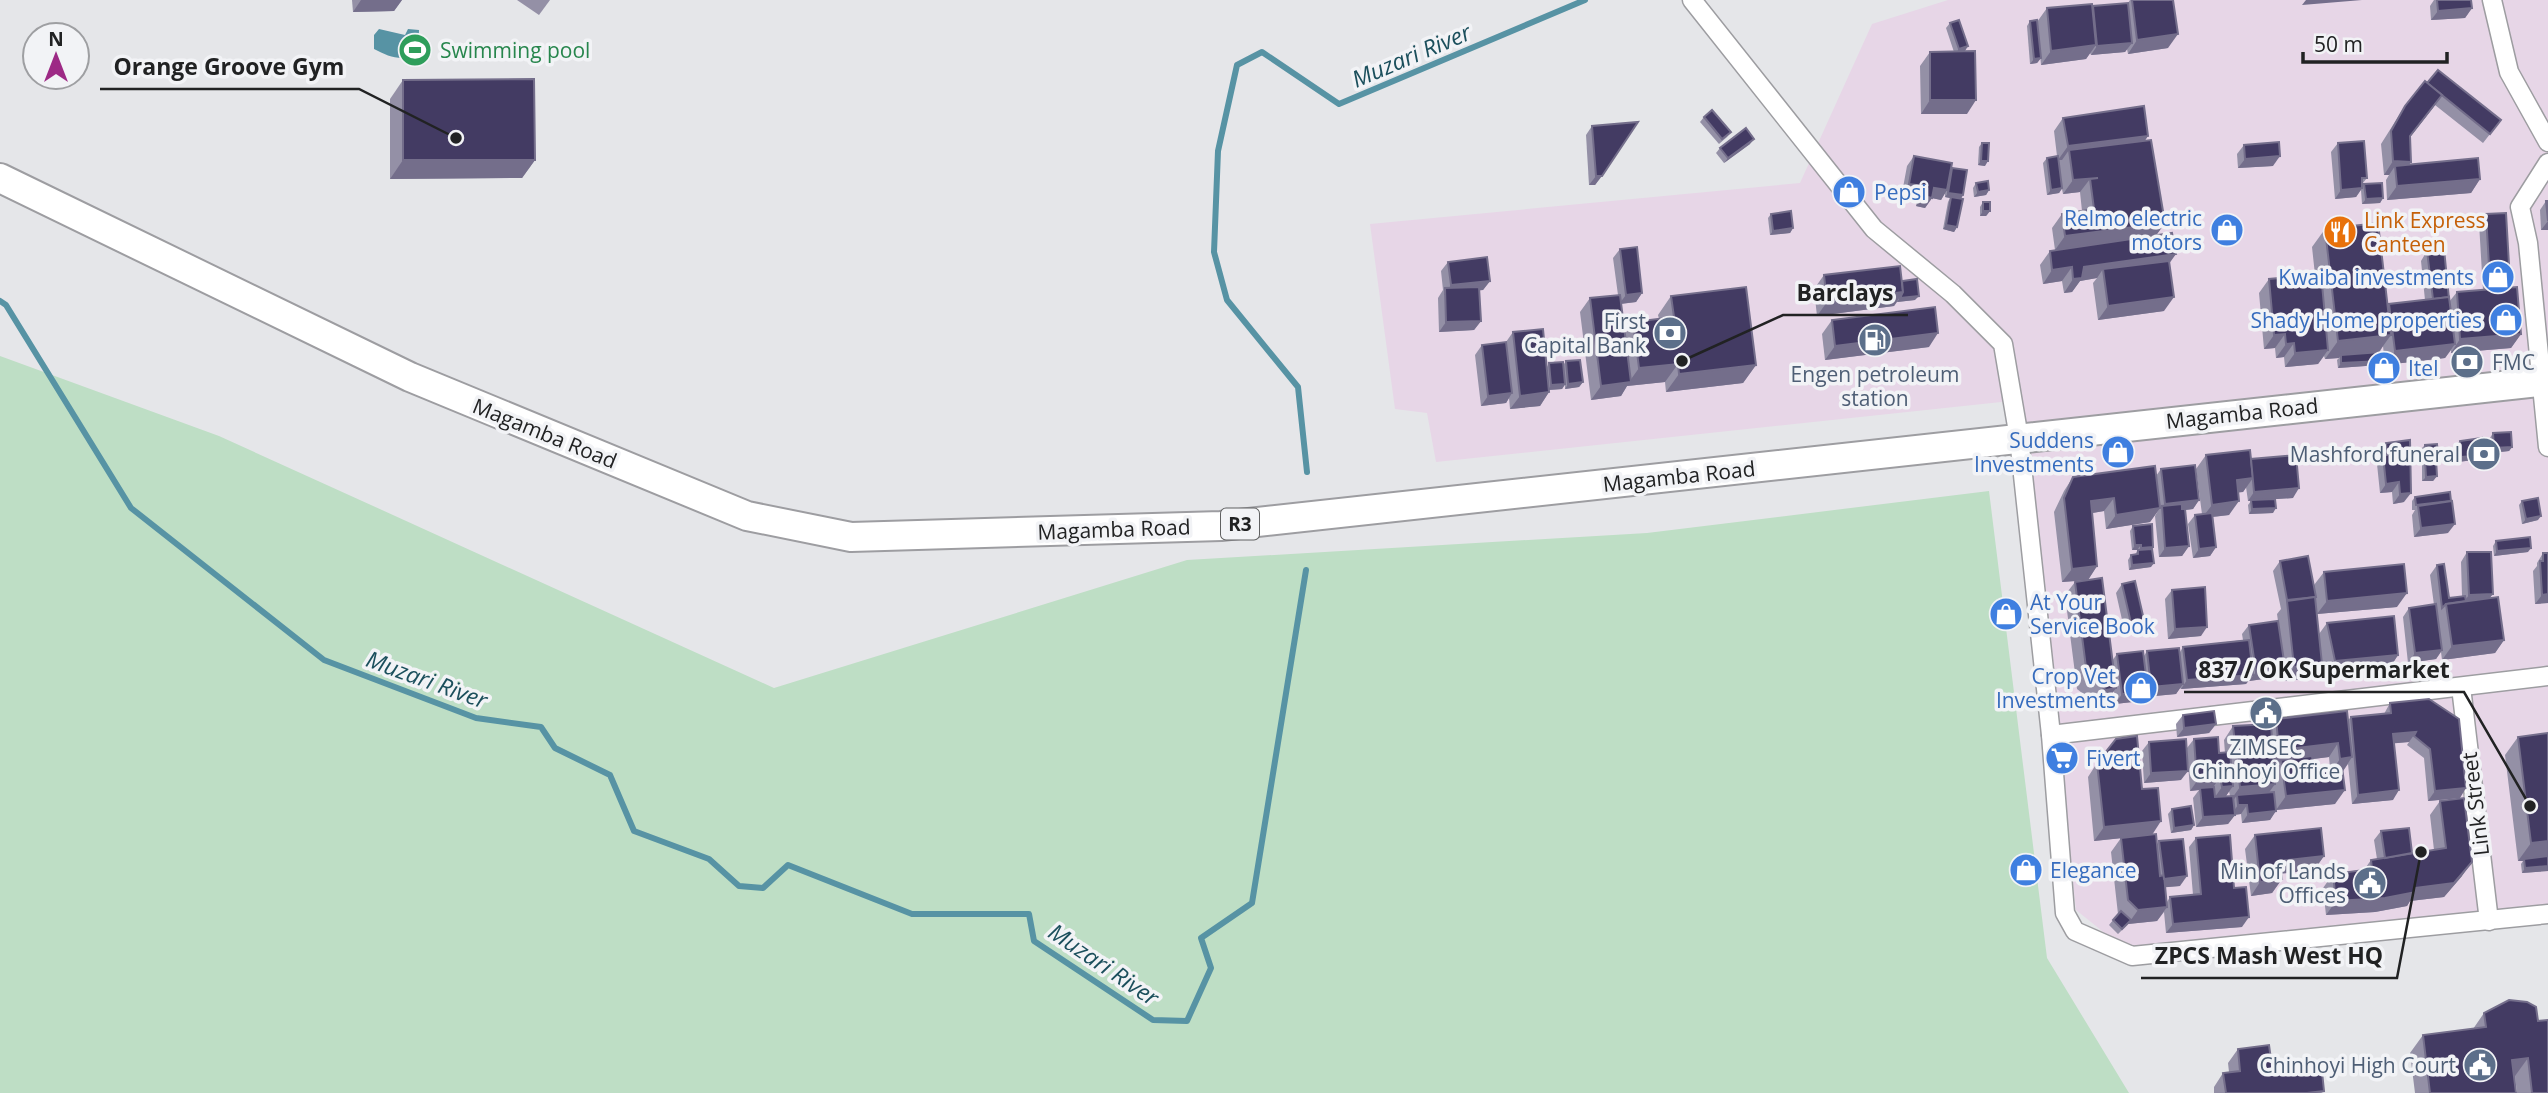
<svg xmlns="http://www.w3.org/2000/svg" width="2548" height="1093" viewBox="0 0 2548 1093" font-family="'Open Sans',sans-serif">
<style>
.commercial{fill:#e7d6e7}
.green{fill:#bedec5}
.water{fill:#5793a4}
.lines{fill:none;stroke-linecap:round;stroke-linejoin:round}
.stream{stroke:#5793a4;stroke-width:6}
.minor-casing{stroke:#9d9da1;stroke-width:21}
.trunk-casing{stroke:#9d9da1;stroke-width:32}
.minor{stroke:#fff;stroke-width:18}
.trunk{stroke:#fff;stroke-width:28}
.wall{fill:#9490a6;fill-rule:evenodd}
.shaded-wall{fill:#746e8b}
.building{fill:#433b63;stroke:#746e8b;stroke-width:2}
.labels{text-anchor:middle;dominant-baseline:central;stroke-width:7;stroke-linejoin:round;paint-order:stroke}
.shield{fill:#f2f3f6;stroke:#606162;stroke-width:2}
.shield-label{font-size:19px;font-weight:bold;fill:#212223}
.leisure-label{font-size:21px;fill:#27864d;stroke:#f2f3f6;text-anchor:start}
.shop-label{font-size:21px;fill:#366cbe;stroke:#f2f3f6;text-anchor:start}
.food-label{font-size:21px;fill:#c56008;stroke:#f2f3f6;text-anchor:start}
.service-label{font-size:21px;fill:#4e5e75;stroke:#f2f3f6;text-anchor:end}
.street-label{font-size:21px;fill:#212223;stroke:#f2f3f6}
.water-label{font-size:23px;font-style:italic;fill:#1b4f5c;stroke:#f2f3f6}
.leader{fill:none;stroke:#212223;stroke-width:2.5}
.callout-dot{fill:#212223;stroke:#f2f3f6;stroke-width:2.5}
.callout-label{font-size:23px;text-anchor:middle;font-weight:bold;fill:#212223;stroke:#f2f3f6;stroke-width:7;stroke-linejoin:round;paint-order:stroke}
</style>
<rect width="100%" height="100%" fill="#e5e6e9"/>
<path class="commercial" d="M1948,0H2548V904L2122,947L2076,910L2020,400L1436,462L1427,413L1395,409L1370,224L1800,183L1872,24Z"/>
<path class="green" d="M0,356L219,436L774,688L1187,560L1647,533L1989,491L2047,958L2129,1093H0Z"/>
<path class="water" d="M379,29L405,35L408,29L419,30L418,54C402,62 389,57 374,49V35Z"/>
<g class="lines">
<g class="stream">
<path d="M0,301L6,305L131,508L324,660L476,718L541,727L555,748L610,775L634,831L709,859L739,886L763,888L788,865L912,914H1029L1034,941L1153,1020L1187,1021L1211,968L1201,938L1252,903L1306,570"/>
<path d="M1307,472L1298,387L1227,300L1214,252L1218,151L1237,65L1262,52L1339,104L1585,0"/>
</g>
<defs>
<g id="minor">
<path d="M1692,0L1874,229L1953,294L2003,344L2019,438L2051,735L2065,913L2075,931L2132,956L2548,914"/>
<path d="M2492,0L2509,72L2548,142"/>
<path d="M2548,163L2520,207L2528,243L2548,447"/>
<path d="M2461,687L2489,921"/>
<path d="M2051,735L2548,676"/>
</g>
<path id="trunk" d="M0,178L410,377L747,516L851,537L1221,526L2548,381"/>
</defs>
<use href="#minor" class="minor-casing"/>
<use href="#trunk" class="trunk-casing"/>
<use href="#minor" class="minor"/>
<use href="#trunk" class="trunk"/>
</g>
<g class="wall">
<path d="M352,0H402L394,11L353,12Z"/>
<path d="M517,0H550L539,15Z"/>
<path d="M2130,0H2173L2168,48L2128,54L2127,49L2125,52L2091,55L2090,53L2086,59L2041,65L2037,22L2047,8H2093L2128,3Z"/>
<path d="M2434,0H2471L2472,8L2465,18L2431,20L2430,6Z"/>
<path d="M2030,21L2041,58L2037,63L2030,64L2027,26Z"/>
<path d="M1950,23L1965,51L1967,114H1921L1920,66L1930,52H1954L1946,28Z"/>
<path d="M403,80L535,160L522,178L390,179V99Z"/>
<path d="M2425,81L2501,120L2483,143L2435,105L2410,137L2411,162L2409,164L2480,179L2471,193L2387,200L2386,180L2389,175H2384L2381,144L2405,106Z"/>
<path d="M1704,117L1731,132L1727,137L1719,144L1700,122Z"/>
<path d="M2063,118L2145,141L2165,223L2156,235L2169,263L2164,311L2098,320L2093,283L2097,278L2080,281L2072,292L2064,293L2062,281L2043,284L2040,265L2050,251L2055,250L2052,228L2062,214L2082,211L2080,192L2063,194L2062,189L2059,193L2047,195L2043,163L2047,158L2057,156L2054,131Z"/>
<path d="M1638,122L1595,185H1589L1586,135L1592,126Z"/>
<path d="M1982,143L1985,166L1978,165L1979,147Z"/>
<path d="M2338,143L2367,178L2362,184V187L2364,184L2383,198L2380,203L2362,204L2361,190L2356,197L2335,199L2331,152Z"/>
<path d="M1750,144L1724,163L1716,153L1720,148Z"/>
<path d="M2244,145L2273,166L2238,168L2237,154Z"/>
<path d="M1914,156L1951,169L1963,195L1961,199L1957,227L1954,232L1943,229L1948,202L1950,198L1945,197V193L1941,200L1932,198L1925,208L1916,206L1918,196L1902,193L1907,166Z"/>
<path d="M1976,183L1989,190L1986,195L1974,197L1973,188Z"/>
<path d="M2546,201H2548V230H2541L2540,210Z"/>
<path d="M1983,202L1990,211L1986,216H1980V207Z"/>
<path d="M1771,214L1793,228L1790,233L1770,235L1768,218Z"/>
<path d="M2486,214L2506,288L2521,334L2511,348L2451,353V350L2445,358L2385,365L2383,346L2379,353V365L2338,368L2337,360L2339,358L2325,359L2324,356L2318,364L2285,367L2284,357L2276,358L2275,348L2264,349L2259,293L2269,279L2304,285L2316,284L2312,247L2325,229L2388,307L2389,304L2425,300L2421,261L2427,251L2449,302L2457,292L2483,290L2479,223Z"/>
<path d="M1620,249L1642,293L1636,302L1621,304L1625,334L1633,322L1659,319L1658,315L1671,296L1756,365L1743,383L1666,392L1665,382L1627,386L1621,396L1591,400L1580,312L1590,298L1618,295L1613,258Z"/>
<path d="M1448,262L1490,281L1483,290H1479L1481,321L1474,330L1439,332L1438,298L1443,290L1441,271Z"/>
<path d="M1824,275L1902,281L1915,300L1897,302L1894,306L1817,316L1814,289Z"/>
<path d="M1832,320L1929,347L1825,360L1822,334Z"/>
<path d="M1513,332L1547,367L1549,363L1564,364L1566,361L1583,382L1579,387L1565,389V385L1562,389L1549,390V392L1540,406L1510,409L1509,398L1506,403L1481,406L1475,355L1482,345L1506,342Z"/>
<path d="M2493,433L2512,447L2509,451L2491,453L2490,438Z"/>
<path d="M2460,441L2484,455L2481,459L2458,462L2456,445Z"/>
<path d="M2386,443L2404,502L2393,504L2392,492L2380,493L2377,464L2380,460L2379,452Z"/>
<path d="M2425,445L2438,454L2435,458L2422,459L2421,449Z"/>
<path d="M2206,455L2251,459L2293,498L2275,499L2273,513L2249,514L2248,505L2251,501H2248L2246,487L2243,492H2238L2229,515L2213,517L2216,547L2210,556L2193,558L2188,524L2195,515L2202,514L2196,469Z"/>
<path d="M2425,460L2437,476L2433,481H2422V465Z"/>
<path d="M2161,469L2199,500L2193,509L2185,510L2189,546L2182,556L2159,557L2155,516L2158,511L2150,522L2106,529L2104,511L2092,513L2097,566L2088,580L2062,582L2054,512L2064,491L2073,477L2156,476Z"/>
<path d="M2415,497L2448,533L2414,537L2412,515L2415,510H2412V501Z"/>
<path d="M2522,501L2538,520L2522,524L2519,505Z"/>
<path d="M2133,526L2153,547L2152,549L2151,567L2129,570L2128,560L2131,555H2135L2137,551V550H2132L2130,531Z"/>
<path d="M2496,541L2528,552L2494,556L2493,546Z"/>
<path d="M2467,552L2490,598L2504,640L2495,653L2442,660L2441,652L2436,659L2408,663L2403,617L2409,608L2434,605L2430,575L2437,565L2449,598L2462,596L2461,562Z"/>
<path d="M2543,553L2548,603L2535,604L2533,571L2537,566V563Z"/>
<path d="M2280,561L2314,585L2324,572L2397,607L2317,614L2319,634L2327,623L2398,655L2389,669L2325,675L2322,663L2313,678L2284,681L2283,670L2278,677L2249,681V680L2246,684L2181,689L2180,688L2176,694L2144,697L2141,701L2115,704L2114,691L2106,702L2096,704L2077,689L2065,595L2075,582L2112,661L2117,654L2144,656L2147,651L2180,652L2183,647L2243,640L2242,634L2249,625L2278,621L2277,614L2281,609L2273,571Z"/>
<path d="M2122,584L2137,630L2125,633L2116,593Z"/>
<path d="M2172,590L2201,636L2168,639L2165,599Z"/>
<path d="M2429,699L2460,798L2428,801L2424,758L2407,745L2409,742L2394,743L2393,800L2352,804L2348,764L2343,771L2335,804L2276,810L2270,820L2242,823L2241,814L2235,815L2228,824L2196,827L2193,798L2199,790L2190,791L2187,748L2194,739L2219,753H2225L2224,740L2233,726H2271L2276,719L2348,720L2351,717L2384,714L2390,703ZM2329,757L2330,768L2314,770L2312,759ZM2279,763L2274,770V764ZM2214,791L2215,797L2226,796L2229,791L2230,796L2215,797Z"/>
<path d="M2183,715L2216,724L2209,733L2177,737L2176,724Z"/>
<path d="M2518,737L2548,871L2522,873L2521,864L2523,861H2518L2505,755Z"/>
<path d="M2149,742L2181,780L2144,783L2142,751Z"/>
<path d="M2097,763L2142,789L2152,835L2157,845L2159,841L2180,886L2165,887L2167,902L2170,897L2193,895L2189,847L2196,838L2234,888L2242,927L2166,933L2164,912L2157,921L2128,924L2118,934L2109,925L2118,914L2111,852L2121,838L2094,841L2088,777Z"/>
<path d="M2440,801L2462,876L2444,897L2410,901L2407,906L2375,912L2326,915L2323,888L2333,874L2364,870L2371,860L2377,859L2374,840L2381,831L2412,853L2434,850L2430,815Z"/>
<path d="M2172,809L2194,825L2191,830L2171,833L2168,814Z"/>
<path d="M2255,835L2324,856L2314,870L2281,873L2282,879L2272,893L2251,896L2245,849Z"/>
<path d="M2484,1013L2538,1021L2548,1093H2517L2515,1076L2516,1093H2415L2410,1053L2423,1035L2473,1029Z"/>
<path d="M2238,1049L2272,1067L2323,1093H2214V1087L2223,1073L2229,1072L2228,1063Z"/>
</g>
<g class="shaded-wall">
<path d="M361,0H402L394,11L353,12Z"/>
<path d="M2306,0H2362L2302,5Z"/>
<path d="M2472,8L2465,18L2431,20L2438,11Z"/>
<path d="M2178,34L2168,48L2128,54L2137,40Z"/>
<path d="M2132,43L2125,52L2091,55L2097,46Z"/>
<path d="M2096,45L2086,59L2041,65L2051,51Z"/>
<path d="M1968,46L1965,51L1955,54L1959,49Z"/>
<path d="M2041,58L2037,63L2030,64L2034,59Z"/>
<path d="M2442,95L2432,109L2400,150L2410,136Z"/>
<path d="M1930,100H1976L1967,114H1921Z"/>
<path d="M2148,136L2139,150H2069L2062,160H2058L2068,146Z"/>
<path d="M1754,139L1750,144L1724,163L1728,158Z"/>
<path d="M2280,156L2273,166L2238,168L2245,159Z"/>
<path d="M403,160H535L522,178L390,179Z"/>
<path d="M1981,161H1988L1985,166L1978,165Z"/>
<path d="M2393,161L2411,162L2401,176L2395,166L2389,175H2384Z"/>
<path d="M1596,176H1602L1595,185H1589Z"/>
<path d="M2098,178L2090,179L2080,192L2063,194L2073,180Z"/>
<path d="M2480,179L2471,193L2387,200L2397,186Z"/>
<path d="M1909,184L1924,186L1918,196L1902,193Z"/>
<path d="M1934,188L1947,190L1941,200L1927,197Z"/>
<path d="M2062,188L2059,193L2047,195L2051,190Z"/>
<path d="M2362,188L2356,197L2335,199L2341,190Z"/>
<path d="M1989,190L1986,195L1974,197L1978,192Z"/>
<path d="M1948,193L1963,195L1960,200L1945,197Z"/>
<path d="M1923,196L1932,198L1925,208L1916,206Z"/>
<path d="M2383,198L2380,203L2362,204L2366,199Z"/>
<path d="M1983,211H1990L1986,216H1980Z"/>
<path d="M2548,221V230H2541Z"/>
<path d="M2165,223L2155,237L2055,250L2065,236Z"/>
<path d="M1946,225L1957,227L1954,232L1943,229Z"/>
<path d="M1793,228L1790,233L1770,235L1773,231Z"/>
<path d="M2176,254L2166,268L2103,269L2097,278L2080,281L2072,292L2064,293L2073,279L2084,267Z"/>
<path d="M2072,267L2062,281L2043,284L2052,270Z"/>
<path d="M1490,281L1483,290L1444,295L1451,285Z"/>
<path d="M2510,282L2503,292L2483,293L2490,283Z"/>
<path d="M1903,292L1894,306L1817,316L1827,302Z"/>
<path d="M1642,293L1636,302L1619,304L1626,295Z"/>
<path d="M1919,296L1915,300L1897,302L1900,298Z"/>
<path d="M2174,297L2164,311L2098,320L2108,306Z"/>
<path d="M1481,321L1474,330L1439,332L1446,322Z"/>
<path d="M1938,333L1929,347L1825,360L1835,346Z"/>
<path d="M2285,334L2275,348L2264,349L2274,335Z"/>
<path d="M2521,334L2511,348L2451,353L2460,339Z"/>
<path d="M2391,335L2378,353L2341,355L2339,358L2325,359L2338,341Z"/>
<path d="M2294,343L2284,357L2276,358L2286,344Z"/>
<path d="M2455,344L2445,358L2385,365L2395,351Z"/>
<path d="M2328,350L2318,364L2285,367L2295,353Z"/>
<path d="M2382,361L2379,365L2338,368L2341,363Z"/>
<path d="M1678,364L1665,382L1627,386L1621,396L1591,400L1601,386L1629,382L1639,368Z"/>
<path d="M1756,365L1743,383L1666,392L1679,374Z"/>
<path d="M1583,382L1579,387L1565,389L1568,384Z"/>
<path d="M1565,384L1562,389L1548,390L1551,385Z"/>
<path d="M1549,392L1540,406L1510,409L1520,396Z"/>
<path d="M1512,393L1506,403L1481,406L1488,396Z"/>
<path d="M2512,447L2509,451L2491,453L2494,448Z"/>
<path d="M2425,454H2438L2435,458L2422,459Z"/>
<path d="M2484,455L2481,459L2458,462L2461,457Z"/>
<path d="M2437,476L2433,481H2422L2426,477Z"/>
<path d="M2253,478L2243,492L2227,494L2237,480Z"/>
<path d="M2399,482L2392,492L2380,493L2386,484Z"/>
<path d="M2299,488L2293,498L2248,501L2254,492Z"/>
<path d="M2411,493L2404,502L2393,504L2400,494Z"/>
<path d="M2114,498L2104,511L2081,515L2091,501Z"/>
<path d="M2199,500L2193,509L2162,513V507L2165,504Z"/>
<path d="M2239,501L2229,515L2202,518L2212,505Z"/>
<path d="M2160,508L2150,522L2106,529L2116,515Z"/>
<path d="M2276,508L2273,513L2249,514L2252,509Z"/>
<path d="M2541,516L2538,520L2522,524L2526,519Z"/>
<path d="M2455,524L2448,533L2414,537L2421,528Z"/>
<path d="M2135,545H2141L2137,550H2132Z"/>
<path d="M2189,546L2182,556L2159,557L2165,548Z"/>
<path d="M2153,547L2150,551L2138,552L2141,548Z"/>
<path d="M2216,547L2210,556L2193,558L2199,549Z"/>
<path d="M2531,548L2528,552L2494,556L2497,551Z"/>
<path d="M2154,563L2151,567L2129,570L2132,565Z"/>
<path d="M2097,566L2088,580L2062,582L2072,569Z"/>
<path d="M2407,593L2397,607L2317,614L2327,601Z"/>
<path d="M2493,594L2486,603L2462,604L2469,595Z"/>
<path d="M2548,594V603L2535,604L2542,595Z"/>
<path d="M2144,620L2137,630L2125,633L2131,623Z"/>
<path d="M2207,627L2201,636L2168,639L2175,629Z"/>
<path d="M2504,640L2495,653L2442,660L2452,646Z"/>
<path d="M2442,650L2436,659L2408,663L2415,653Z"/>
<path d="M2398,655L2389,669L2325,675L2335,661Z"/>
<path d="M2322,664L2313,678L2284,681L2294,667Z"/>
<path d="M2285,668L2278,677L2249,681L2256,672Z"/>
<path d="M2253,675L2246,684L2181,689L2187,680Z"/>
<path d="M2183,684L2176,694L2144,697L2141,701L2115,704L2122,694L2148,692L2151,687Z"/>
<path d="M2116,688L2106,702L2096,704L2106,690Z"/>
<path d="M2216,724L2209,733L2177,737L2184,728Z"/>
<path d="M2416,732L2409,742L2387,744L2393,734Z"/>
<path d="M2338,743L2329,757L2282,763L2281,760L2279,763L2269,764L2279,750Z"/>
<path d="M2352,757L2343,771L2330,773L2340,759Z"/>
<path d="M2188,771L2181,780L2144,783L2151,773Z"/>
<path d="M2218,780L2212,789L2200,788L2199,790L2190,791L2197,781Z"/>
<path d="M2275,784L2265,798L2237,795L2233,801H2230L2240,787Z"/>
<path d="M2233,786L2226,796L2215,797L2222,787Z"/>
<path d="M2466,788L2460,798L2428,801L2435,791Z"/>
<path d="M2345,790L2335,804L2276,810L2286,796Z"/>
<path d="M2399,790L2393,800L2352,804L2358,795Z"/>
<path d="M2238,805H2247L2241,814L2231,815Z"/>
<path d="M2276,811L2270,820L2242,823L2248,814Z"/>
<path d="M2235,815L2228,824L2196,827L2203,817Z"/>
<path d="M2161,821L2152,835L2094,841L2104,827Z"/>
<path d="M2194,825L2191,830L2171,833L2174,828Z"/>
<path d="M2548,841V858L2524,859L2523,861H2518L2531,843Z"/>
<path d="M2324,856L2314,870L2270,875L2279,861Z"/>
<path d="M2472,862L2462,876L2444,897L2410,901L2407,906L2375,912L2326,915L2336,901L2416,888Z"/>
<path d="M2548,866V871L2522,873L2525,868Z"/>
<path d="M2187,876L2180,886L2157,888L2163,879Z"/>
<path d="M2282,879L2272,893L2251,896L2260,882Z"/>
<path d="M2167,907L2157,921L2128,924L2138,910Z"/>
<path d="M2249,917L2242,927L2166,933L2173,924Z"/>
<path d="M2528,1058L2515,1076L2499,1078L2512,1060Z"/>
</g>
<g class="building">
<path d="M2132,0H2173L2178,34L2137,40Z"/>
<path d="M2437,0H2471L2472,8L2438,11Z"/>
<path d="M2128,3L2132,43L2097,46L2093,6Z"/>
<path d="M2092,4L2096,45L2051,51L2047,8Z"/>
<path d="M1959,20L1968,46L1959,49L1950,23Z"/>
<path d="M2037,20L2041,58L2034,59L2030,21Z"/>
<path d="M1975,51L1976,100H1930V52Z"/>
<path d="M2438,70L2501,120L2490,134L2427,83Z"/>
<path d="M534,79L535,160H403V80Z"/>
<path d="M2425,81L2442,95L2410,136L2411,162L2393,161L2391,131L2405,106Z"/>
<path d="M2144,106L2148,136L2068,146L2063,118Z"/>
<path d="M1712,110L1731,132L1722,139L1704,117Z"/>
<path d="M1638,122L1602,176H1596L1592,126Z"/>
<path d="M1746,128L1754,139L1728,158L1720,148Z"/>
<path d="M2151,140L2165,223L2065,236L2062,214L2094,209L2090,179L2098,178L2073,180L2069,150Z"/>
<path d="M2364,141L2367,178H2362V188L2341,190L2338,143Z"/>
<path d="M2279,142L2280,156L2245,159L2244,145Z"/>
<path d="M1982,143H1989L1988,161H1981Z"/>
<path d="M1914,156L1952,163L1947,190L1934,188L1932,198L1923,196L1924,186L1909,184Z"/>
<path d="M2058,156L2062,188L2051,190L2047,158Z"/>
<path d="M2478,158L2480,179L2397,186L2395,166Z"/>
<path d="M1952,168L1967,170L1963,195L1948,193Z"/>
<path d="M1988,181L1989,190L1978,192L1976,183Z"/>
<path d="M2382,183L2383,198L2366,199L2364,184Z"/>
<path d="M1951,197L1963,199L1957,227L1946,225Z"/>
<path d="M2546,201H2548V221Z"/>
<rect x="1983" y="202" width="7" height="9"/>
<path d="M1791,211L1793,228L1773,231L1771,214Z"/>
<path d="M2506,213L2510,282L2490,283L2486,214Z"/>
<path d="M2378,223L2391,335L2338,341L2325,229Z"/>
<path d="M2172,233L2176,254L2084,267L2082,278L2073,279L2072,267L2052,270L2050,251Z"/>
<path d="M1637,247L1642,293L1626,295L1620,249Z"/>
<path d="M2444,249L2449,299V297L2433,299L2427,251Z"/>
<path d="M1487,257L1490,281L1451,285L1448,262Z"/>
<path d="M2169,261L2174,297L2108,306L2103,269Z"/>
<path d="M1900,266L1903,292L1827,302L1824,275Z"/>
<path d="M2303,276L2304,285L2322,284L2328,350L2295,353L2294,343L2286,344L2285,334L2274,335L2269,279Z"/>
<path d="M1917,279L1919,296L1900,298L1903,292L1902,281Z"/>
<path d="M1479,287L1481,321L1446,322L1445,288Z"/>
<path d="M1746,287L1756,365L1679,374L1678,364L1639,368L1633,322L1674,317L1671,296Z"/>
<path d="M2517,287L2521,334L2460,339L2457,292Z"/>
<path d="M1620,295L1631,382L1601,386L1590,298Z"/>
<path d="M2449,297L2455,344L2395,351L2389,304Z"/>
<path d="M1935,307L1938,333L1835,346L1832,320Z"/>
<path d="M1543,329L1549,392L1520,396L1513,332Z"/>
<path d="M1506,342L1512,393L1488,396L1482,345Z"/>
<path d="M2381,352L2382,361L2341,363V355Z"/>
<path d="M1580,360L1583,382L1568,384L1566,361Z"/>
<path d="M1563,362L1565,384L1551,385L1549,363Z"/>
<path d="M2511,432L2512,447L2494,448L2493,433Z"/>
<path d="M2482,438L2484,455L2461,457L2460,441Z"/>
<path d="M2410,440L2411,493L2400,494L2399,482L2386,484L2383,455H2387L2386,443Z"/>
<path d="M2437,444L2438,454H2425V445Z"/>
<path d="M2250,450L2253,478L2237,480L2239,501L2212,505L2206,455Z"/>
<path d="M2296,455L2299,488L2254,492L2251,459Z"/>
<path d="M2436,459L2437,476L2426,477L2425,460Z"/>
<path d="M2195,465L2199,500L2165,504L2161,469Z"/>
<path d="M2155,466L2160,508L2116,515L2114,498L2091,501L2097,566L2072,569L2064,498L2073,477Z"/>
<path d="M2450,492L2451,501L2416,505L2415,497Z"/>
<path d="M2538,498L2541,516L2526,519L2522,501Z"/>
<path d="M2275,499L2276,508L2252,509L2251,500Z"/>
<path d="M2452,501L2455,524L2421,528L2418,506Z"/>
<path d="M2182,504V509H2185L2189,546L2165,548L2162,506Z"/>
<path d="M2212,513L2216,547L2199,549L2195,515Z"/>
<path d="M2152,524L2153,547L2141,548V545H2135L2133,526Z"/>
<path d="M2530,537L2531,548L2497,551L2496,541Z"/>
<path d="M2152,549L2154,563L2132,565L2131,555L2138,554V550Z"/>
<path d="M2467,552H2491L2493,594L2469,595Z"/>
<path d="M2543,553H2548V594L2542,595L2540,561H2543Z"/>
<path d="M2308,556L2316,597L2287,600L2280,561Z"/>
<path d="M2404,564L2407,593L2327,601L2324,572Z"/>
<path d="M2444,564L2449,598L2465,596L2466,601L2446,604L2442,608L2437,565Z"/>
<path d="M2102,578L2116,688L2106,690L2087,675L2075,582Z"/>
<path d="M2135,581L2144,620L2131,623L2122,584Z"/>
<path d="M2205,587L2207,627L2175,629L2172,590Z"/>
<path d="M2315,597L2322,664L2294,667L2287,601Z"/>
<path d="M2498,597L2504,640L2452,646L2446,604Z"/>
<path d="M2436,604L2442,650L2415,653L2409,608Z"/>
<path d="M2394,616L2398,655L2335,661L2327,623Z"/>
<path d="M2278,621L2285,668L2256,672L2249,625Z"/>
<path d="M2249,640L2253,675L2187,680L2183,647Z"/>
<path d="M2179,648L2183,684L2151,687L2147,651Z"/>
<path d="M2143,651L2148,692L2122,694L2117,654Z"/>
<path d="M2429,699L2459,719L2466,788L2435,791L2430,749L2414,736L2416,732L2393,734L2399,790L2358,795L2351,717L2391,713L2390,703Z"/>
<path d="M2214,711L2216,724L2184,728L2183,715Z"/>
<path d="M2347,711L2352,757L2340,759L2338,743L2279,750L2276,719Z"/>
<path d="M2271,724L2275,784L2240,787L2233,726Z"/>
<path d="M2548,733V841L2531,843L2518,737Z"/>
<path d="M2137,736L2142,789L2158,788L2161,821L2104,827L2097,763L2116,739Z"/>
<path d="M2218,737L2219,753L2230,752L2233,786L2222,787L2221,782L2218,780L2197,781L2194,739Z"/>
<path d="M2186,739L2188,771L2151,773L2149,742Z"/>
<path d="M2312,756L2314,770L2342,767L2345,790L2286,796L2281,760Z"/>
<path d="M2214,787L2215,797L2233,796L2235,815L2203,817L2200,788Z"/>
<path d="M2274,792L2276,811L2248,814L2247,805H2238L2237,795Z"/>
<path d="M2464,798L2472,862L2454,883L2416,888V892L2385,898L2336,901L2333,874L2372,869L2371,860L2446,848L2440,801Z"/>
<path d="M2191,806L2194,825L2174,828L2172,809Z"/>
<path d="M2321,828L2324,856L2279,861L2282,879L2260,882L2255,835Z"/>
<path d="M2409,828L2412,853L2385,858L2381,831Z"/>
<path d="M2156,834L2160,876L2164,875L2167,907L2138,910L2128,900L2121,838Z"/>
<path d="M2230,835L2234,888L2246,887L2249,917L2173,924L2170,897L2201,894L2196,838Z"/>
<path d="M2183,839L2187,876L2164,879L2159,841Z"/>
<path d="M2548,856V866L2525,868L2524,859Z"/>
<path d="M2121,911L2131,920L2122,929L2113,920Z"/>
<path d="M2509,1000L2527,1002L2536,1007L2538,1021L2548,1020V1093H2532L2528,1058L2512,1060L2516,1093H2430L2423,1035L2486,1027L2484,1013Z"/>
<path d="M2269,1045L2272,1067L2321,1062L2324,1091L2307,1093H2226L2223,1073L2240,1071L2238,1049Z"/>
</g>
<defs>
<symbol id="stadium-disc" viewBox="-11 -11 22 22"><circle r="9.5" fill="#2e9e5b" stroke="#f2f3f6"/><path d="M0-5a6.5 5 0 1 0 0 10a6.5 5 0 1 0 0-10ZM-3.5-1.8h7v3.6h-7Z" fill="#fff"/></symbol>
<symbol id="shop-disc" viewBox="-11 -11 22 22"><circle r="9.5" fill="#3f7fe0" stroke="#f2f3f6"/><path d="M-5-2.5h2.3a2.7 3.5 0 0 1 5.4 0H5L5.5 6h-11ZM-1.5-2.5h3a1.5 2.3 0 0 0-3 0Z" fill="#fff"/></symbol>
<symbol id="restaurant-disc" viewBox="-11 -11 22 22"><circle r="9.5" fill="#e8710a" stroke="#f2f3f6"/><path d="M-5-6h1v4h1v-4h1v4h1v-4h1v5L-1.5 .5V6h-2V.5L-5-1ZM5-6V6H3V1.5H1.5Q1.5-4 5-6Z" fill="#fff"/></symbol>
<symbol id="bank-disc" viewBox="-11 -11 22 22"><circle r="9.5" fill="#5c6f8a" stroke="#f2f3f6"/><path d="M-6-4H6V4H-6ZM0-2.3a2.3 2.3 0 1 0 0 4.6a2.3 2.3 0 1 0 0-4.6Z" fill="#fff"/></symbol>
<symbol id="fuel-disc" viewBox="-11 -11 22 22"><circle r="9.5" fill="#5c6f8a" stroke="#f2f3f6"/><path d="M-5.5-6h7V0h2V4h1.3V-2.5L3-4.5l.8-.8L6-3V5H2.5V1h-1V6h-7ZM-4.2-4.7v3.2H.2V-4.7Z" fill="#fff"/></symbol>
<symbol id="civic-disc" viewBox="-11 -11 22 22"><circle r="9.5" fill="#5c6f8a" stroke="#f2f3f6"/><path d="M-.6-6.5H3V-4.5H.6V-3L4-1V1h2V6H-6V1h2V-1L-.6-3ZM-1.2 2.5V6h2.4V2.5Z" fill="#fff"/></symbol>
<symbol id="supermarket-disc" viewBox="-11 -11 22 22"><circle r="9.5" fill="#3f7fe0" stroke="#f2f3f6"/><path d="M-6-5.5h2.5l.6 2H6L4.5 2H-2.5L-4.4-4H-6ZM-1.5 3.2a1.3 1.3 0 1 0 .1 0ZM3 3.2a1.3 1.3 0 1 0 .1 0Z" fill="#fff"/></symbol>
</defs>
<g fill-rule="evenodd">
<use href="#stadium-disc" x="396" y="31" width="38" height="38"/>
<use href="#shop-disc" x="1830" y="173" width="38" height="38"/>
<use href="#shop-disc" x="2208" y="211" width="38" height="38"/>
<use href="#restaurant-disc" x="2321" y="213" width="38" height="38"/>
<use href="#shop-disc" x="2479" y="258" width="38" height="38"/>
<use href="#shop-disc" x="2487" y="301" width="38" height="38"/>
<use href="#bank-disc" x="1651" y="314" width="38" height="38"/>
<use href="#fuel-disc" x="1856" y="321" width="38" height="38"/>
<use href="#bank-disc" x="2448" y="343" width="38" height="38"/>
<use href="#shop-disc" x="2365" y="349" width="38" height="38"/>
<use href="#shop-disc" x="2099" y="433" width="38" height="38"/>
<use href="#bank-disc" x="2465" y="435" width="38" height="38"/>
<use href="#shop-disc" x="1987" y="595" width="38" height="38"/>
<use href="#shop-disc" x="2122" y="669" width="38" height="38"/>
<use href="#civic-disc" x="2247" y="694" width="38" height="38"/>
<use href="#supermarket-disc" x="2043" y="739" width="38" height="38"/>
<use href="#shop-disc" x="2007" y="851" width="38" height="38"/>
<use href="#civic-disc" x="2351" y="864" width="38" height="38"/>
<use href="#civic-disc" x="2461" y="1046" width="38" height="38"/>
</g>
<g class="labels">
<rect class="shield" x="1221" y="508.5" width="38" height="31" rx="5"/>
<g class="shield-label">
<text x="1240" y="524">R3</text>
</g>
<g class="leisure-label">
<text x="440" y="50">Swimming pool</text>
</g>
<g class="shop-label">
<text x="1874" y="192">Pepsi</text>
<text x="2202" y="218" text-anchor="end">Relmo electric<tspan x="2202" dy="24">motors</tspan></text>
<text x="2474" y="277" text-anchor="end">Kwaiba investments</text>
<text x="2482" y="320" text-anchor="end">Shady Home properties</text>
<text x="2408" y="368">Itel</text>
<text x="2094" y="440" text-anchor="end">Suddens<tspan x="2094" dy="24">Investments</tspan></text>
<text x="2030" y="602">At Your<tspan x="2030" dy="24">Service Book</tspan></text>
<text x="2116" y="676" text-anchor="end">Crop Vet<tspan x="2116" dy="24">Investments</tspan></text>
<text x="2086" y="758">Fivert</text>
<text x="2050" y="870">Elegance</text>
</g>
<g class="food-label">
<text x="2364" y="220">Link Express<tspan x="2364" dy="24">Canteen</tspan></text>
</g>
<g class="service-label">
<text x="1646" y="321">First<tspan x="1646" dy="24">Capital Bank</tspan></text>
<text x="2492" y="362" text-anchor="start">FMC</text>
<text x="1875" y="374" text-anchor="middle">Engen petroleum<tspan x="1875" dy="24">station</tspan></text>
<text x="2460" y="454">Mashford funeral</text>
<text x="2266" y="747" text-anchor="middle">ZIMSEC<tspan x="2266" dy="24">Chinhoyi Office</tspan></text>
<text x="2346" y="871">Min of Lands<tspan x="2346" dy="24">Offices</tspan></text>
<text x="2456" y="1065">Chinhoyi High Court</text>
</g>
<g class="street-label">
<text transform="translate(2242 413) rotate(-6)">Magamba Road</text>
<text transform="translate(545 433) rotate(22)">Magamba Road</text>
<text transform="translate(1679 476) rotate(-6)">Magamba Road</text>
<text transform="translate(1114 529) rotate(-2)">Magamba Road</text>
<text transform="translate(2475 804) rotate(-97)">Link Street</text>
</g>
<g class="water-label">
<text transform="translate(1411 55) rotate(-23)">Muzari River</text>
<text transform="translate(427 679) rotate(20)">Muzari River</text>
<text transform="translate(1104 964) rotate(34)">Muzari River</text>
</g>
</g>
<path class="leader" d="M456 138L359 89H100M1682 361L1783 315H1908M2530 806L2464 692H2184M2421 852L2397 978H2141"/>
<g class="callout-dot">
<circle cx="456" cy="138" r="7"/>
<circle cx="1682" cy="361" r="7"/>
<circle cx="2530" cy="806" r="7"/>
<circle cx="2421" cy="852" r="7"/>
</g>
<g class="callout-label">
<text x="229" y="75">Orange Groove Gym</text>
<text x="1845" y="301">Barclays</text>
<text x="2324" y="678">837 / OK Supermarket</text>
<text x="2269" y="964">ZPCS Mash West HQ</text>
</g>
<g transform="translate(56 56)"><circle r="33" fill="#f2f3f6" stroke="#9e9fa2" stroke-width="2"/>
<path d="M0-5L12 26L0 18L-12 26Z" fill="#9d2985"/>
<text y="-10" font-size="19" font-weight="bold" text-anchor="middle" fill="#212223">N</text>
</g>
<path d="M2303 52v10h144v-10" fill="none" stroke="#212223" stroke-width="3.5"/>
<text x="2314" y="52" font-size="21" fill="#212223" stroke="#f2f3f6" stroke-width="5" paint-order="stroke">50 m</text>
</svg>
